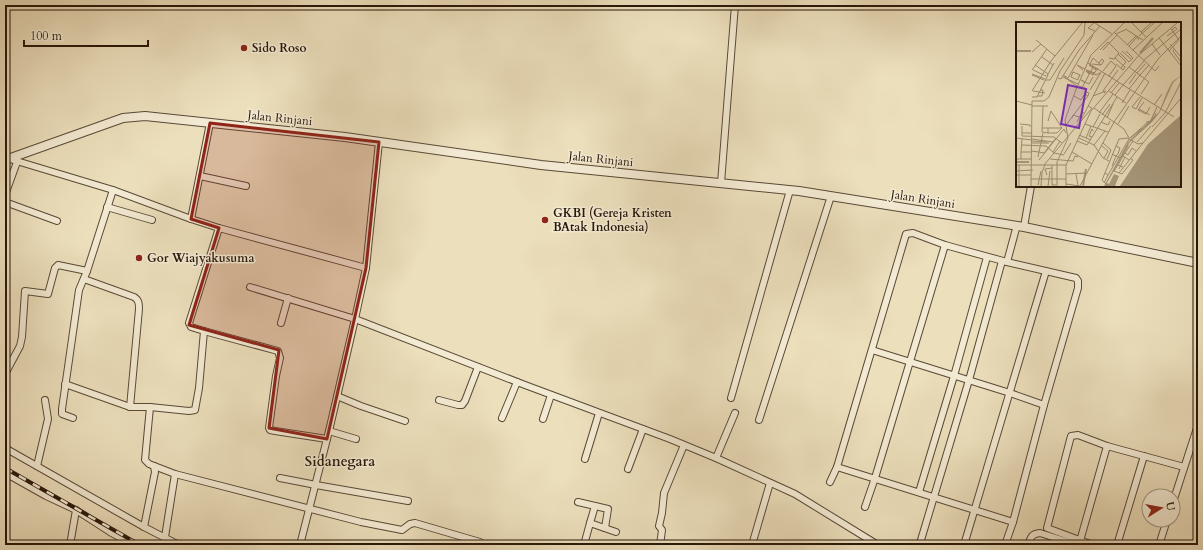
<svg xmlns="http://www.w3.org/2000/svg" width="1203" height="550" viewBox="0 0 1203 550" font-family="Cardo,serif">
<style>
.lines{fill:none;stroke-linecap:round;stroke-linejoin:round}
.minor-casing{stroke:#594936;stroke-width:8}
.tertiary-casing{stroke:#594936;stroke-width:10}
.minor{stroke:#f3ead3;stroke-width:6}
.tertiary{stroke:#f3ead3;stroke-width:8}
.rail-casing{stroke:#28170a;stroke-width:4}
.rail{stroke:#f3ead3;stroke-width:2.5;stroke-dasharray:8;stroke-linecap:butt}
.marked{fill:#8f2418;fill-opacity:0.2;stroke:#8f2418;stroke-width:3;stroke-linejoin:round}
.poi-dot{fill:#8f2418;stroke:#f3ead3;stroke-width:1.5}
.labels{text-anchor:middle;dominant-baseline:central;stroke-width:3;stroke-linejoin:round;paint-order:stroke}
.poi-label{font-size:12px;font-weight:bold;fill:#28170a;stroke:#f3ead3;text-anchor:start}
.street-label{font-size:12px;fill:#28170a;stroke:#f3ead3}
.quarter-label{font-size:14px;font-weight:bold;fill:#28170a;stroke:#f3ead3}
.inset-river{fill:none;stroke:#a99b7f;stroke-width:2}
.inset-road{fill:none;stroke:#9e8f75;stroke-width:1}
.view{fill:#7b2cbf;fill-opacity:0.15;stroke:#7b2cbf;stroke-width:2}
.inset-edge{fill:none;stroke:#28170a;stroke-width:2}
</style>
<rect width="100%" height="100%" fill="#ecdfbc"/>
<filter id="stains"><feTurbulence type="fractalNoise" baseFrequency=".005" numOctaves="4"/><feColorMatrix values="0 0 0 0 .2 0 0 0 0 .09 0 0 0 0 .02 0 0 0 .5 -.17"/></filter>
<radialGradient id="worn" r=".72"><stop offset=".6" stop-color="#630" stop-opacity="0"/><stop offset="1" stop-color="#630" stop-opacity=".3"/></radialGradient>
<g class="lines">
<defs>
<g id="minor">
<path d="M10,159L113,190L191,219L219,228L366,268L355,319L525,385L670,439L716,458L795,494L878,545"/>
<path d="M200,176L246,186"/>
<path d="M721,183L735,5"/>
<path d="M5,195L17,162"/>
<path d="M5,202L57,221"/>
<path d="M107,207L152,220"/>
<path d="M191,219L210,123"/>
<path d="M1024,227L1031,186"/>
<path d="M366,268L379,142"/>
<path d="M84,279L134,297C139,300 139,304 139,309L130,407"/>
<path d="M250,287L355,319L329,431L300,545"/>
<path d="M281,323L288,298"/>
<path d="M204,331L278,351L280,358L276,376L269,428L270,430L275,431L327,439"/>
<path d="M872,350L1010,393L1044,405"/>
<path d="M5,374L20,346L22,337L25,291L48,294L55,268L58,265L87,271"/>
<path d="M65,384L130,407H150L189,411L195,410L199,388L204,331L191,327L189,323L219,228"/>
<path d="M337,396L361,406L405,421"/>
<path d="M731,398L790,190"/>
<path d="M439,400L458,405H462L465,401L478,367"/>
<path d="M150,407L145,460L149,464L175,474L165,537"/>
<path d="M73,418L62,414V409L79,290L87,271L113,190"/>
<path d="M502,418L517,382"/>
<path d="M543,419L551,395"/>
<path d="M759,420L831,196"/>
<path d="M329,431L356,439"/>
<path d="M5,448L144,527L179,545"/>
<path d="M716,458L735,413"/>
<path d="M585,459L599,413"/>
<path d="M37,466L48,419L45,400"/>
<path d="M628,469L643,429"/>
<path d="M5,473L46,496L76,510L110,532L134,545"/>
<path d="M175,474L361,522L402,530L410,524L415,523L473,540L480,542L483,545"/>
<path d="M280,478L316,485L408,501"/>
<path d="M830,482L837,467"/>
<path d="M919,492L954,376L987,257"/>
<path d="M578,502L608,509L605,528"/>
<path d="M1173,502L1198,425"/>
<path d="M865,507L875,478L945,245"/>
<path d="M1013,522L837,467L906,234L913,233L945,245L1007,262L1017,225"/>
<path d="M590,523L595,506"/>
<path d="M144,527L155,472L154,466"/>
<path d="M921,540L969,380L1002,261"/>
<path d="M1080,541L1107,446"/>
<path d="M70,545L76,510"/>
<path d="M584,545L590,523L616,532"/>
<path d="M660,545L662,530L659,526L662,513L664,493L684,445"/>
<path d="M752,545L770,483"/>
<path d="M964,545L1046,271"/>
<path d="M1005,545L1013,522L1044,405L1078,288V281L1076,278L1007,262"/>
<path d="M1028,545C1031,537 1031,534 1040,533L1078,545"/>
<path d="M1093,545L1047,528L1071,436L1078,435L1107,446L1184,467"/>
<path d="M1117,545L1144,456"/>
<path d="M1159,545L1167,520"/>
</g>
<path id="tertiary" d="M5,160L123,118L145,116L345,137L541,165L799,191L1024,227L1198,263"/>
</defs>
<use href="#minor" class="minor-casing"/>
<use href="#tertiary" class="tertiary-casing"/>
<use href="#minor" class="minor"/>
<use href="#tertiary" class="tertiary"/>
<defs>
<path id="rail" d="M5,468L140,545"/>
</defs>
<use href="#rail" class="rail-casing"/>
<use href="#rail" class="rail"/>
</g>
<path class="marked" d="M210,123L379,142L366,268L327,439L269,428L279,350L189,325L219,228L191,219Z"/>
<g class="poi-dot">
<circle cx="244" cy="48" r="4"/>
<circle cx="545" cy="220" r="4"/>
<circle cx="139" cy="258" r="4"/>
</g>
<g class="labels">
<g class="poi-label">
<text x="252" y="48">Sido Roso</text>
<text x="553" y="213">GKBI (Gereja Kristen<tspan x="553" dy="14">BAtak Indonesia)</tspan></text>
<text x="147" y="258">Gor Wiajyakusuma</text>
</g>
<g class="street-label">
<text transform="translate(280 118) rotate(6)">Jalan Rinjani</text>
<text transform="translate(601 159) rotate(6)">Jalan Rinjani</text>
<text transform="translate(923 199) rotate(9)">Jalan Rinjani</text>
</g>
<g class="quarter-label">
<text x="340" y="461">Sidanegara</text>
</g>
</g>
<g transform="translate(1016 22)">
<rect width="165" height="165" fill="#ecdfbc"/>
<path d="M165,53L157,61L144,90L136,100L113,121L112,125L91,161L93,162L98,152L103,154L99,164H88L112,120L143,90L151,70L156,60ZM165,93V164H104L132,122Z" fill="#a99b7f"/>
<path class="inset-river" d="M0,29H15M124,31L137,16M0,140H13M67,164L70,147"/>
<path class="inset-road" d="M78,1L72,6L79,9M79,1L96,12M116,1L130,15M111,8L127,18M98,10L139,49L143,44M125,10L135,1M100,12L111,7M123,14L138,1M151,14L161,7L159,5L156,8M143,16L165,44M20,18L39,34M136,22L144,33M154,22L165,35M111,23L120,14M113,24L121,15L123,18M159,27L157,29L165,40M84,28L92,20L103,31L98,37L93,36M87,28L101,13M117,28L146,1M106,29L115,37M153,29L163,18L155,7M16,30L25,22M104,31L113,40L117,36L110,29M102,32L110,40L105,46M26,35L37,43M99,36L109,45L107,48L100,42M128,38L165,7M72,41L158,95M83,41L86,37L88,39L85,43M74,42L77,36L85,43L76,42M19,43L32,52M113,45L133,60L125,72M16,48L31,27M17,48L30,54M67,48L61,43L69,47M80,48L73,43L81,47M87,49L95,39L100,44L93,54M79,51L70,48L80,53L84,51M121,51L129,42M16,52L29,57M73,52L70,49L77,53L82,46M16,53L28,58M47,53L52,56L77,13M64,53L57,50L55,55L62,58V57L63,54H64V53M124,53L133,43M31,54L38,41M47,55L62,62M48,55L61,64M42,56L45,57L63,28L84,4M29,58H34L48,36M69,61L65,58L73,62L77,55M113,62L120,52M107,63L128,39M63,64L71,67L69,72L72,74M66,66L77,45M113,67L124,53M74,68L85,50M16,69L35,39L66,1M17,69L29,71M93,69L110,81M89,71L87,69L102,48M95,71L103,61M99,73L107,63M21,74H26L27,68H24M58,74L65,78L68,73M77,74L90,69M16,75H21L32,53M124,75L116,85L120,87L126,76M0,79L16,83M128,80L122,88L130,92L134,85M106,81L114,68M138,83L146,72M16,84H32M27,84L26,110L32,111V106M78,86L108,107L113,116M123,87L134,93M83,91L97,72M86,93L94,82M56,96L57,93L66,96L89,51M91,96L97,82M32,99L35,89L46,106M61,100L66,90L68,91M85,100L92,103L94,99M130,100H134L141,85M134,100L140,92L138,91M4,102L14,103V105M69,102L92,110M102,102L113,84M50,103L72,74L73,71L70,70M6,104V111H16M77,105L84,92M136,105L149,91L165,60M26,106H46M6,111V114L38,115L46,121M32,111H41L46,106M63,113L75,118M76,115L73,114L76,107L77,109M0,116L16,118M63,116L78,123L87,136L93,139M70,116L75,104M114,116L133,99M114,116L127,106M16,117L37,120M16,119L31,120M61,119L71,123L101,75M121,120L135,104M16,121H33M87,121L95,128L91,137M6,123L30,124L38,131L48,133M78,123L89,109M86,124L92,129L88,136M15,129L23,130L27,111M5,130L6,117M37,130L44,119M56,130L76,142M109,131L112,133L116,126L120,129M48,132L55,121M96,132L100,134L102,132L104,126L100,124M107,134L117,119M22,135L23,130L28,131L40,116M0,137H15M5,137V130H15M34,137L57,139L59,134L62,135M23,138L48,107L50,111M0,143H15M15,143H50M28,143L76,86L72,84M36,143V163H40M102,143L107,134L113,138M96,144L100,134L104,136M107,145L102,143L98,149L106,152L117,138L114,136M103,147L109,135M0,149L17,148M103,151L127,121M50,152L71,151M60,152L62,164M0,153H15M31,153L29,147L36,146M92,153L113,117M15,157H50M88,161L92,153L89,151M50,162L64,164M22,163L25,149M3,164V143M15,164L16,79H28L33,75L44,49L68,13L69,1M25,164L26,150L29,143M32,164L34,149M41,164V140L52,116L49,98L59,70L75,33L108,1M50,164V143L75,89L124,32L161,1M64,164L98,100L142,37L165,14M92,164L86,158L103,117L112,116L122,122L127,121L165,76"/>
<path class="view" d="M52,63L70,67L63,106L45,102Z"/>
<rect width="165" height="165" class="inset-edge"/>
</g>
<rect width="1203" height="550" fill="none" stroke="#ecdfbc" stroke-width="20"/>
<rect x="6" y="6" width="1191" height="538" fill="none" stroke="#28170a" stroke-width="2"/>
<rect x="10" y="10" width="1183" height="530" fill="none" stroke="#28170a"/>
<g transform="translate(1161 508) rotate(79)"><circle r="19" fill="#f3ead3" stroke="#a29683"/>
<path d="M0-3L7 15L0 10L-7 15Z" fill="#8f2418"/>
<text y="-6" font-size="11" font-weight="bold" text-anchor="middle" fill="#28170a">U</text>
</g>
<path d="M24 40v6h124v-6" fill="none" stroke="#28170a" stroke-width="2"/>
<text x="30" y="40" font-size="12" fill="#28170a" stroke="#f3ead3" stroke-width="3" paint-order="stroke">100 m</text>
<rect width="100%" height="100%" filter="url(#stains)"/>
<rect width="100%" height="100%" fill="url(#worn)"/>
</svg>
